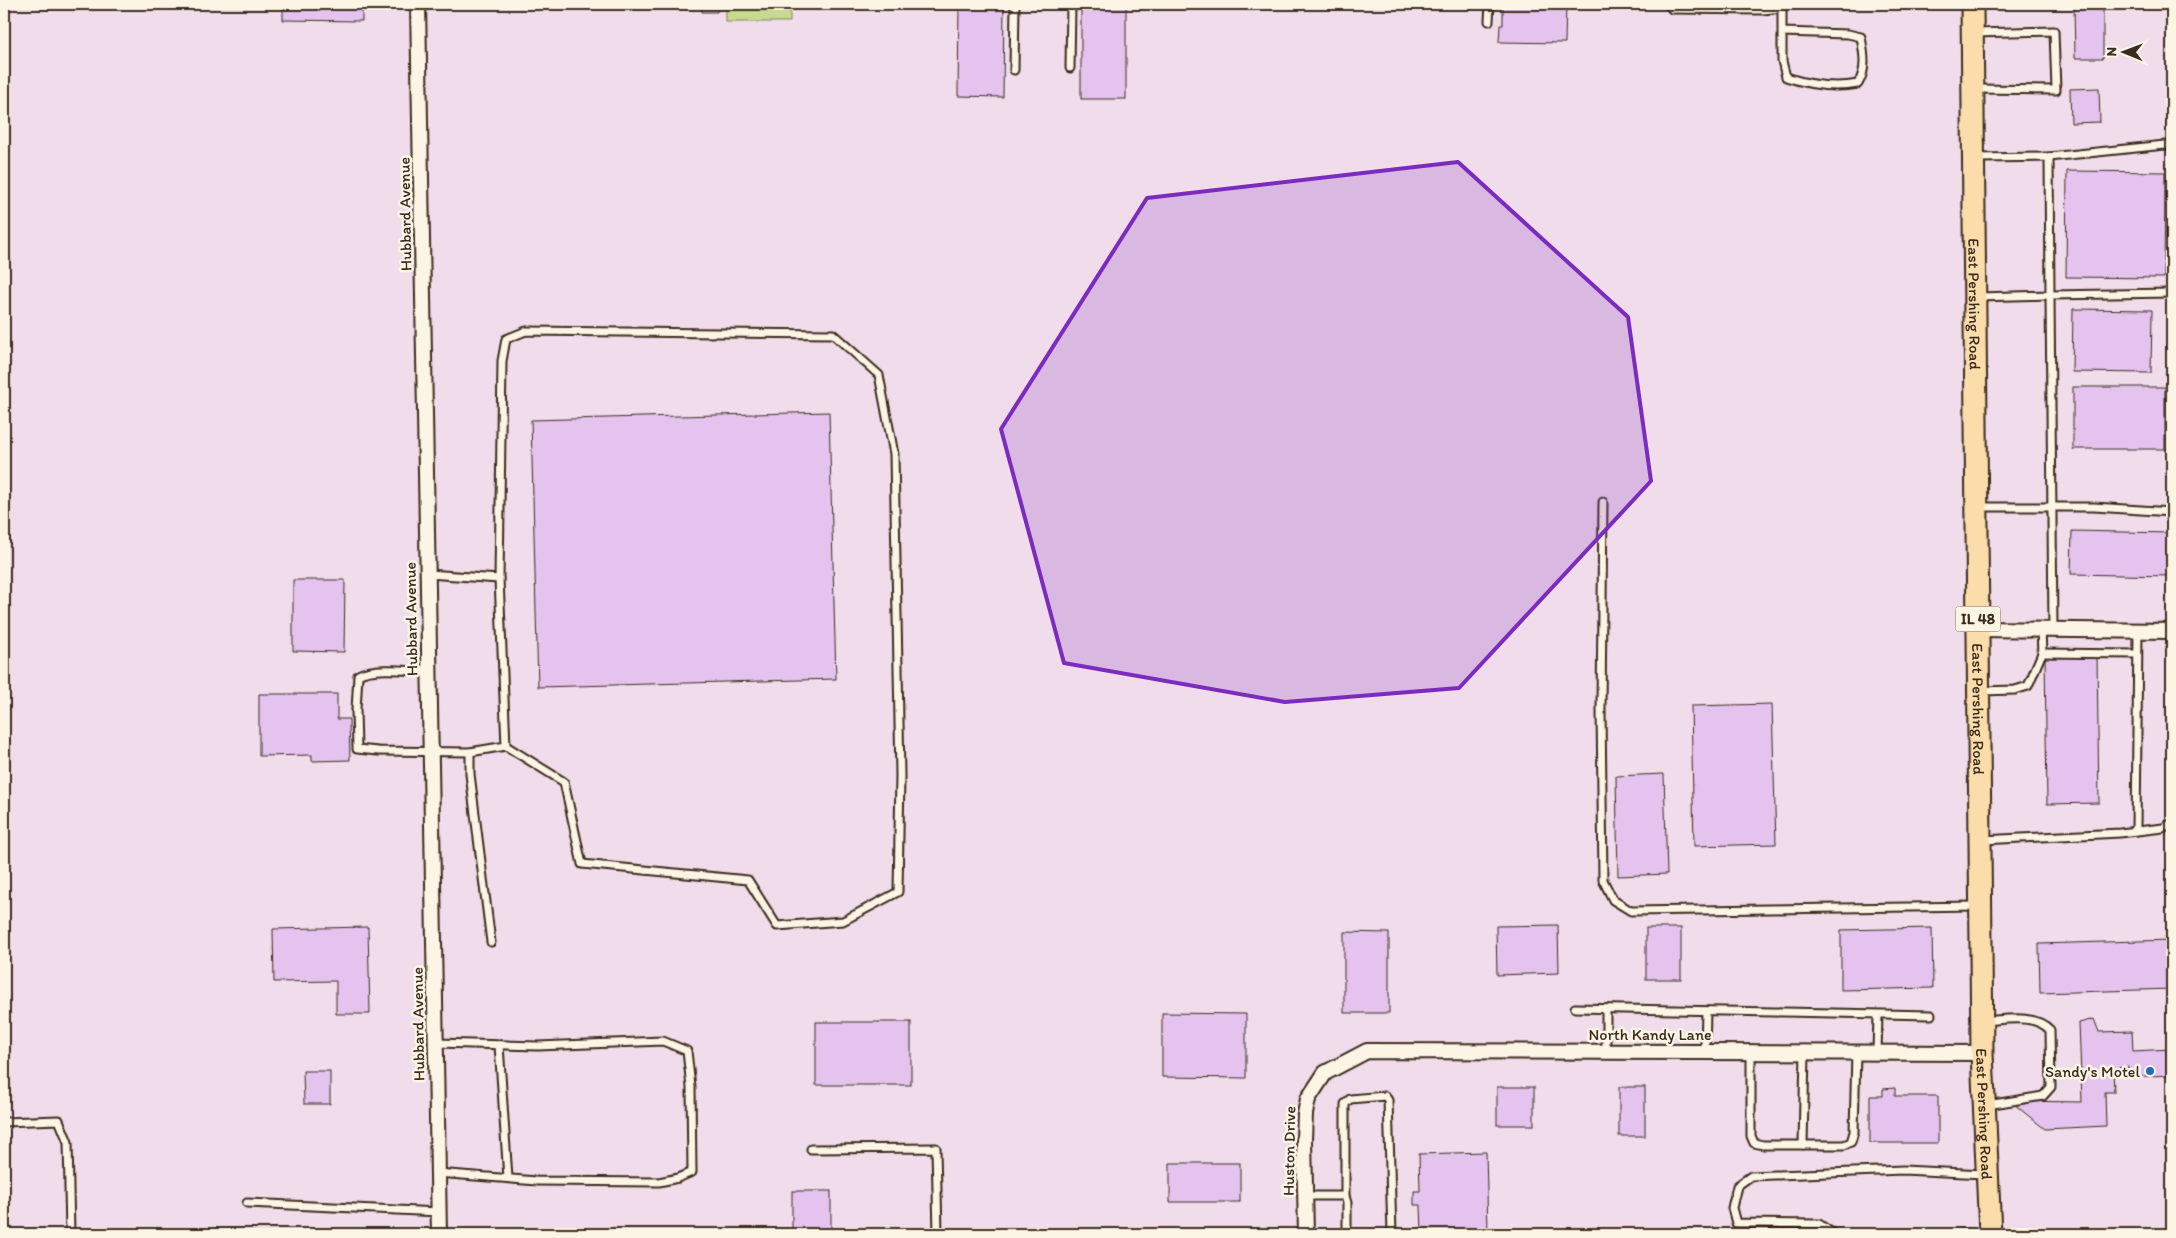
<svg xmlns="http://www.w3.org/2000/svg" width="2176" height="1238" viewBox="0 0 2176 1238" font-family="Itim,sans-serif">
<style>
.built{fill:#f0dcea}
.green{fill:#c7da8f;stroke:#818256}
.building{fill:#e4c3ef;stroke:#3b2a1e}
.lines{fill:none;stroke-linecap:round;stroke-linejoin:round}
.service-casing{stroke:#3b2a1e;stroke-width:11}
.minor-casing{stroke:#3b2a1e;stroke-width:18}
.primary-casing{stroke:#3b2a1e;stroke-width:25}
.service{stroke:#fcf5e5;stroke-width:7}
.minor{stroke:#fcf5e5;stroke-width:14}
.primary{stroke:#fbddab;stroke-width:21}
.marked{fill:#7b2cbf;fill-opacity:0.2;stroke:#7b2cbf;stroke-width:4;stroke-linejoin:round}
.poi-dot{fill:#1f6fb2;stroke:#fcf5e5;stroke-width:2}
.labels{text-anchor:middle;dominant-baseline:central;stroke-width:5;stroke-linejoin:round;paint-order:stroke}
.shield{fill:#fcf5e5;stroke:#75675a;stroke-width:1}
.shield-label{font-size:15px;font-weight:bold;fill:#3b2a1e}
.street-label{font-size:16px;fill:#3b2a1e;stroke:#fcf5e5}
.poi-label{font-size:16px;fill:#3b2a1e;stroke:#fcf5e5;text-anchor:end}
</style>
<rect width="100%" height="100%" fill="#f5e6e8"/>
<filter id="ink" filterUnits="userSpaceOnUse"><feTurbulence type="fractalNoise" baseFrequency=".02" numOctaves="2"/><feDisplacementMap in="SourceGraphic" scale="10" xChannelSelector="R" yChannelSelector="G"/><feConvolveMatrix kernelMatrix="1 2 1 2 8 2 1 2 1" color-interpolation-filters="sRGB"/></filter>
<g filter="url(#ink)">
<rect class="built" x="4" y="4" width="2168" height="1230"/>
<rect class="green" x="726" y="4" width="64" height="18"/>
<g class="building">
<path d="M283,4H362V21L283,20Z"/>
<path d="M702,4H718L717,12H702Z"/>
<path d="M959,4H1004L1003,97L958,96Z"/>
<rect x="1081" y="4" width="45" height="95"/>
<path d="M1503,4H1566L1565,43L1499,42L1500,25H1503Z"/>
<path d="M2074,4H2103V58H2075Z"/>
<path d="M2099,88L2100,122L2071,123L2070,89Z"/>
<path d="M2067,171L2165,172L2164,278L2066,277Z"/>
<path d="M2073,309L2152,310L2151,373L2072,372Z"/>
<rect x="2073" y="387" width="92" height="62"/>
<path d="M829,412L836,679L538,687L531,420Z"/>
<path d="M2072,531L2172,533V576L2071,574Z"/>
<path d="M293,580H345L344,652L293,651Z"/>
<path d="M2097,654L2099,803L2047,804L2045,655Z"/>
<path d="M259,694H337V719H349L350,760L312,761V755L259,756Z"/>
<path d="M1772,704L1776,844L1694,846L1691,706Z"/>
<path d="M1664,774L1667,874L1618,876L1616,776Z"/>
<path d="M1558,925L1559,973L1497,975L1496,926Z"/>
<path d="M368,927L370,1014H336V981L274,982L273,929Z"/>
<rect x="1646" y="928" width="35" height="51"/>
<path d="M1932,928L1933,988L1841,990V930Z"/>
<path d="M1344,932L1389,933V1013H1344Z"/>
<path d="M2172,940V989L2040,993L2039,944Z"/>
<path d="M1162,1013L1246,1014V1078L1162,1077Z"/>
<path d="M2094,1019L2099,1032L2132,1031L2133,1051L2172,1049V1075L2128,1077V1067L2113,1068L2114,1092H2105L2106,1126L2045,1129L2010,1101L2082,1102L2079,1023Z"/>
<rect x="816" y="1022" width="95" height="63"/>
<path d="M303,1071H330V1104H304Z"/>
<rect x="1497" y="1087" width="37" height="38"/>
<rect x="1619" y="1087" width="26" height="49"/>
<path d="M1895,1088V1096H1938V1143H1870V1096H1883V1089Z"/>
<path d="M1486,1152L1488,1231L1422,1233L1421,1205H1414V1191H1420L1419,1154Z"/>
<rect x="1170" y="1163" width="70" height="39"/>
<rect x="792" y="1191" width="39" height="43"/>
</g>
<g class="lines">
<defs>
<g id="service">
<path d="M1668,4L1672,9L1763,10L1782,8V4"/>
<path d="M1782,8V61L1786,77C1810,85 1833,89 1858,84C1867,69 1864,54 1861,37L1848,34L1782,32"/>
<path d="M1489,21L1490,4"/>
<path d="M1070,68L1071,4"/>
<path d="M1014,70L1015,4"/>
<path d="M1974,89L2056,90L2054,31L1974,33"/>
<path d="M2049,157L2165,145L2172,147"/>
<path d="M1977,158L2049,157L2050,295L1978,297"/>
<path d="M1603,502L1601,709L1603,880L1613,900L1631,911L1977,906"/>
<path d="M1980,507H2094L2172,512"/>
<path d="M428,574L499,579"/>
<path d="M2053,630L2050,295L2172,293"/>
<path d="M2042,653L2137,654"/>
<path d="M429,672C409,671 375,666 358,675L356,710L357,749L378,751L470,752L506,746L564,782L582,864L748,880L777,926L843,921L898,892L900,775L894,454L879,375L833,334L526,331L506,339L502,361L499,579L506,746"/>
<path d="M1981,691L2015,690L2028,686L2042,653L2041,630"/>
<path d="M470,752V774L491,942"/>
<path d="M2136,831L2138,631"/>
<path d="M1982,840L2120,833L2163,828L2172,823"/>
<path d="M1575,1008L1931,1015"/>
<path d="M1983,1021C2004,1020 2034,1013 2050,1030L2051,1087L2043,1096L1987,1105"/>
<path d="M437,1043L538,1046L663,1041L687,1051L691,1087L692,1172L678,1178L659,1182L537,1181L437,1173"/>
<path d="M499,1045L508,1178"/>
<path d="M1606,1052V1009"/>
<path d="M1705,1052L1706,1011"/>
<path d="M1751,1052V1136L1754,1143L1763,1145H1844L1851,1142L1854,1132L1856,1052"/>
<path d="M1877,1053L1878,1015"/>
<path d="M4,1122L59,1120L68,1142L70,1234"/>
<path d="M1803,1145L1805,1052"/>
<path d="M811,1149L936,1148L938,1234"/>
<path d="M1305,1196H1345L1347,1203V1234"/>
<path d="M1345,1196V1104L1350,1099L1385,1096L1388,1100L1392,1234"/>
<path d="M247,1203L439,1212"/>
<path d="M1834,1234L1819,1224L1736,1223L1732,1208L1737,1186L1751,1176L1903,1170L1984,1174"/>
<path d="M1961,1234H1988"/>
</g>
<g id="minor">
<path d="M418,4L439,1234"/>
<path d="M1978,629L2172,631"/>
<path d="M1306,1234L1304,1140L1305,1114L1308,1099L1325,1073L1367,1051L1982,1053"/>
</g>
<g id="primary">
<path id="s1" d="M1972,4L1982,1053L1990,1234"/>
</g>
</defs>
<use href="#service" class="service-casing"/>
<use href="#minor" class="minor-casing"/>
<use href="#primary" class="primary-casing"/>
<use href="#service" class="service"/>
<use href="#minor" class="minor"/>
<use href="#primary" class="primary"/>
</g>
</g>
<path class="marked" d="M1458,162L1628,317L1651,481L1459,688L1285,702L1064,663L1001,429L1147,198Z"/>
<circle class="poi-dot" cx="2150" cy="1071" r="5"/>
<g class="labels">
<rect class="shield" x="1955.5" y="606.5" width="45" height="25" rx="4"/>
<g class="shield-label">
<text x="1978" y="619">IL 48</text>
</g>
<g class="street-label">
<text transform="translate(405 214) rotate(-91)">Hubbard Avenue</text>
<text stroke="none"><textPath href="#s1" startOffset="300">East Pershing Road</textPath></text>
<text transform="translate(411 619) rotate(-91)">Hubbard Avenue</text>
<text stroke="none"><textPath href="#s1" startOffset="705">East Pershing Road</textPath></text>
<text transform="translate(418 1024) rotate(-91)">Hubbard Avenue</text>
<text x="1650" y="1034">North Kandy Lane</text>
<text stroke="none"><textPath href="#s1" startOffset="1110">East Pershing Road</textPath></text>
<text transform="translate(1289 1151) rotate(-89)">Huston Drive</text>
</g>
<g class="poi-label">
<text x="2140" y="1071">Sandy's Motel</text>
</g>
</g>
<rect width="2176" height="1238" fill="none" stroke="#fcf5e5" stroke-width="20"/>
<rect x="10" y="10" width="2156" height="1218" fill="none" stroke="#3b2a1e" stroke-width="2" filter="url(#ink)"/>
<g transform="translate(2124 52) rotate(271)" stroke="#fcf5e5" stroke-width="4" paint-order="stroke">
<path d="M0-4L9 19L0 12L-9 19Z" fill="#3b2a1e"/>
<text y="-8" font-size="14" font-weight="bold" text-anchor="middle" fill="#3b2a1e">N</text>
</g>
</svg>
